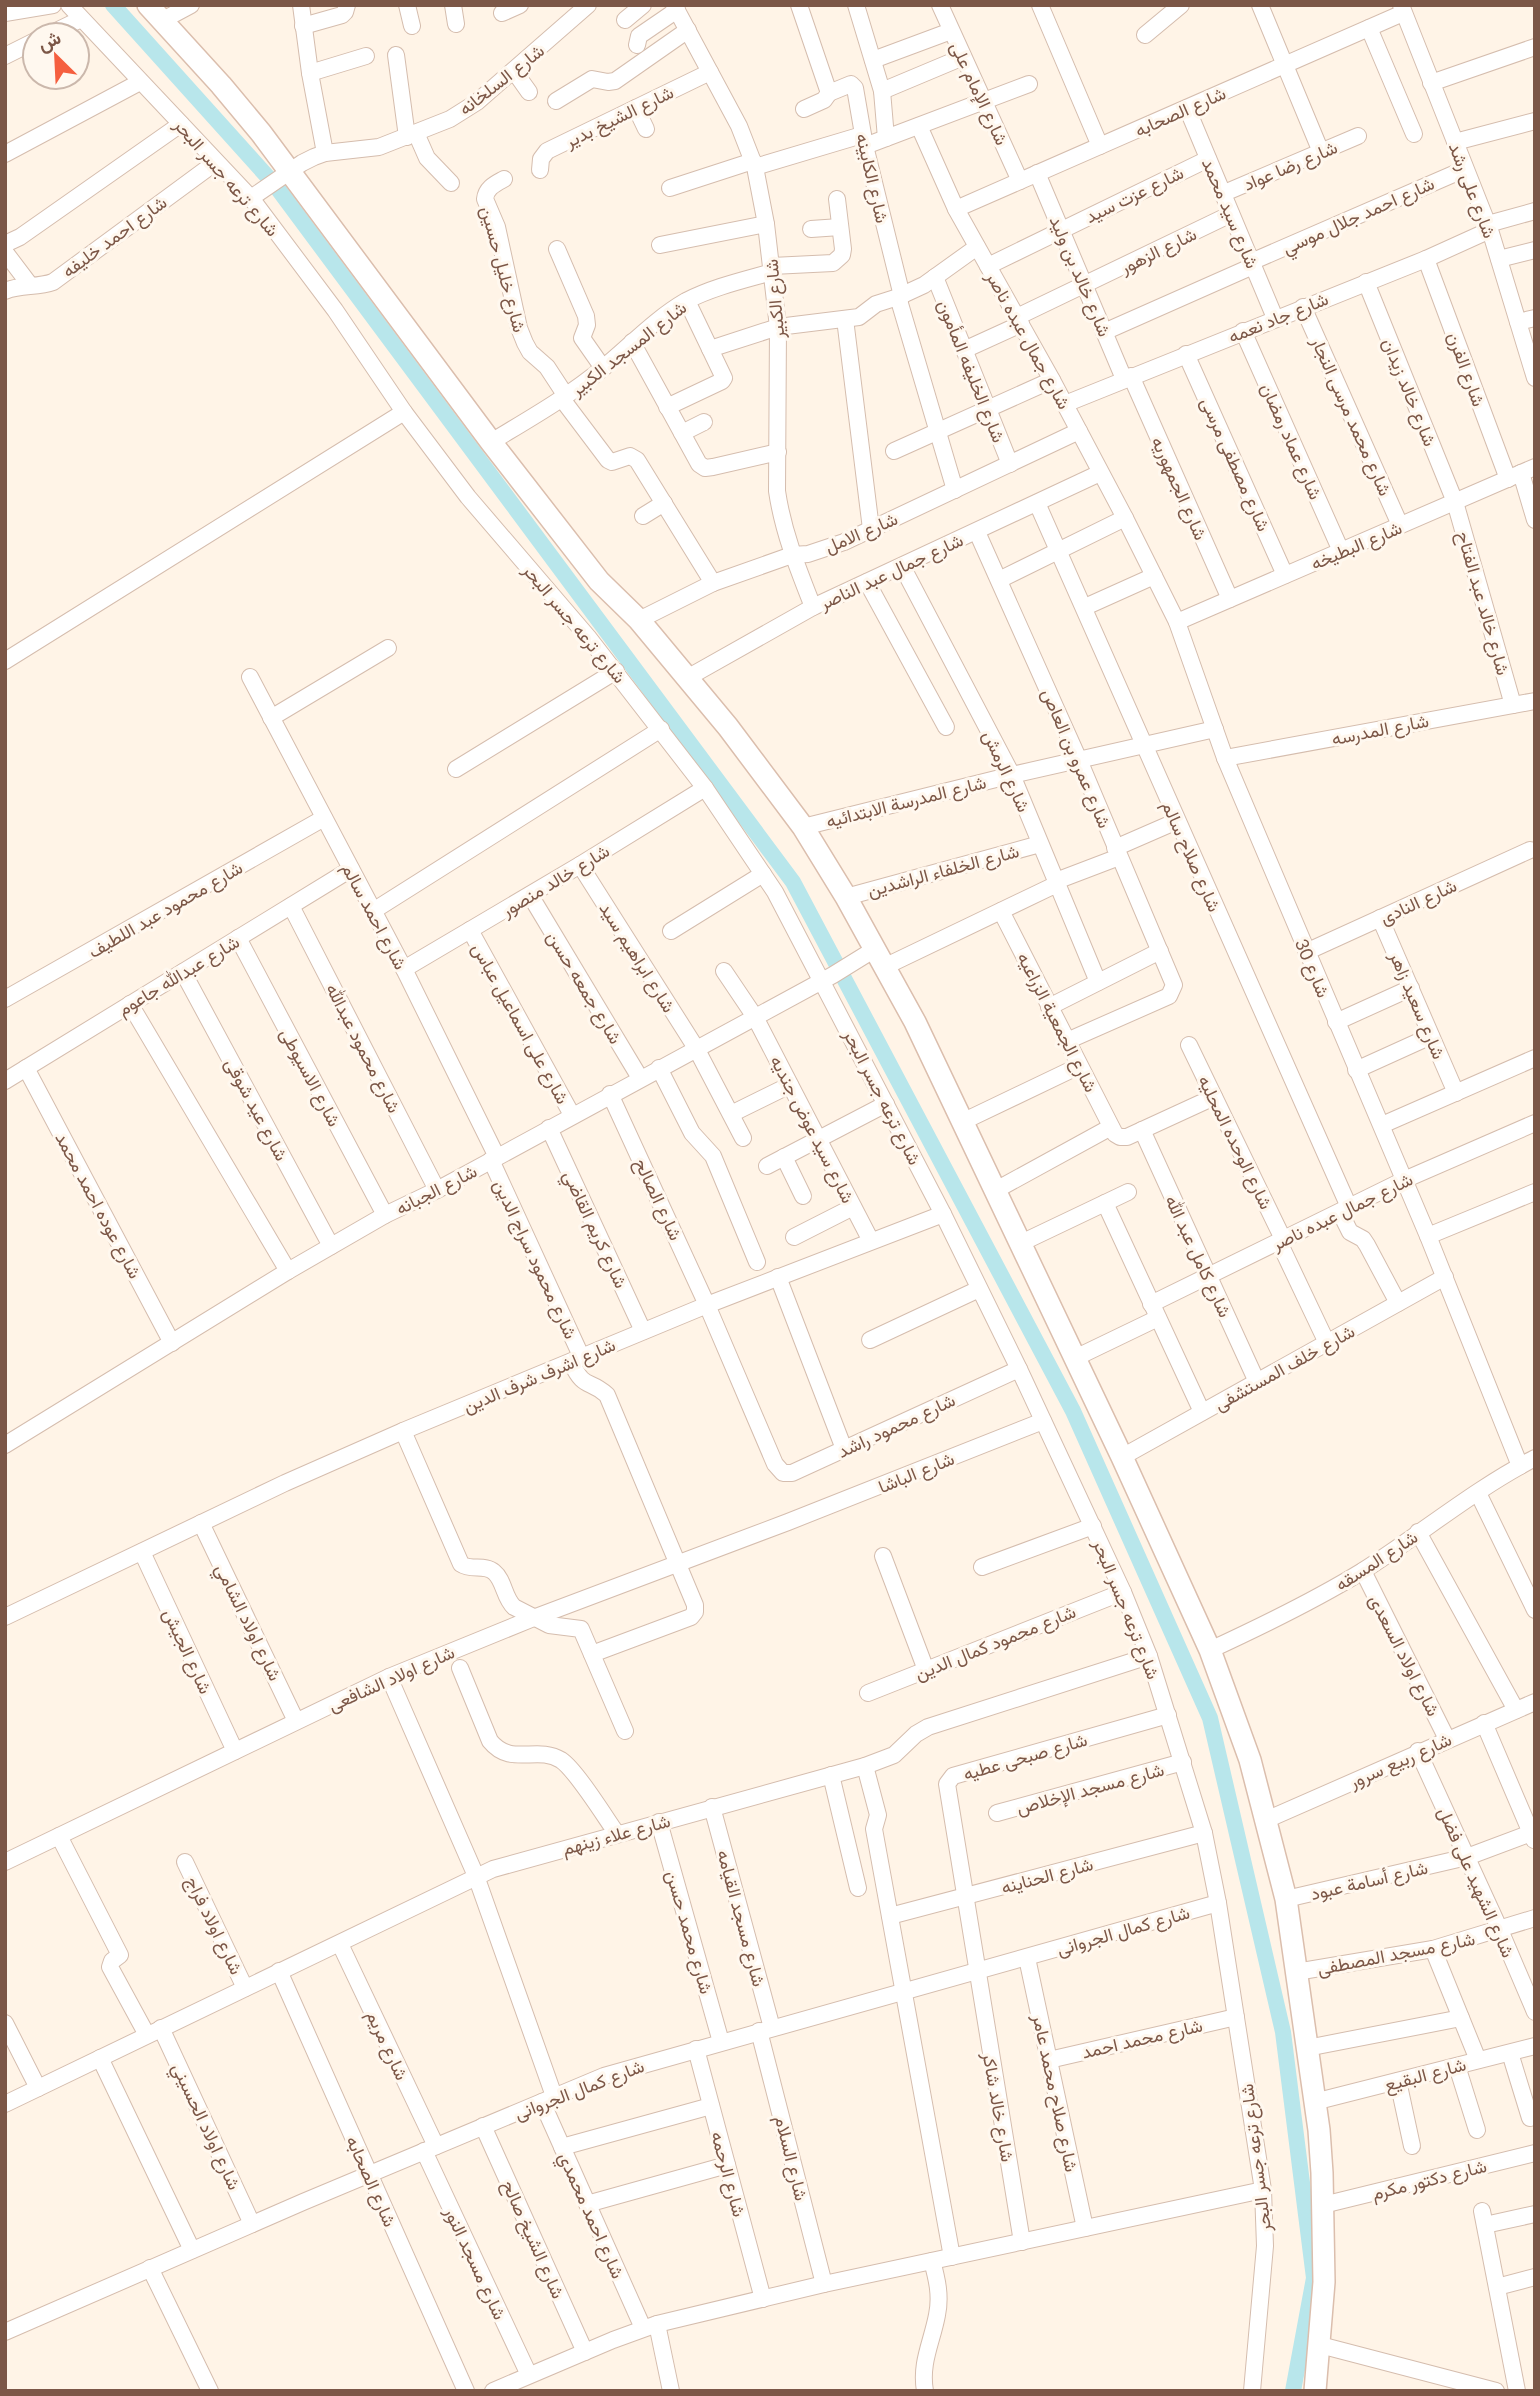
<svg xmlns="http://www.w3.org/2000/svg" width="1540" height="2396" viewBox="0 0 1540 2396" font-family="Lato,Vazirmatn,sans-serif">
<style>
.lines{fill:none;stroke-linecap:round;stroke-linejoin:round}
.canal{stroke:#b8e6eb;stroke-width:16}
.street-casing{stroke:#d5bdae;stroke-width:18}
.secondary-casing{stroke:#dbbead;stroke-width:24}
.street{stroke:#fff;stroke-width:16}
.secondary{stroke:#fff;stroke-width:21}
.labels{text-anchor:middle;dominant-baseline:central;stroke-width:6;stroke-linejoin:round;paint-order:stroke}
.street-label{font-size:18px;fill:#7c5747;stroke:#fff8ef}
</style>
<rect width="100%" height="100%" fill="#fff4e7"/>
<g class="lines">
<path class="canal" d="M113,5L275,185L793,882L1073,1411L1210,1718L1283,2032L1314,2278L1293,2391"/>
<defs>
<g id="street">
<path d="M69,5L251,198L335,310L404,412L468,497L588,637L705,788L775,892L943,1214L1019,1369L1123,1592L1149,1656L1204,1833L1218,1903L1263,2190L1265,2246L1252,2391"/>
<path d="M301,5L310,73L325,153"/>
<path d="M407,5L412,26"/>
<path d="M453,5L456,24"/>
<path d="M674,5L739,126L755,167L766,224L778,327L777,491C783,532 798,569 813,607"/>
<path d="M799,5L829,93L824,100L804,109"/>
<path d="M856,5L882,91L886,138"/>
<path d="M940,5L1020,181"/>
<path d="M1040,5L1100,146"/>
<path d="M1260,5L1321,152"/>
<path d="M1401,5L1490,230L1535,378"/>
<path d="M5,13L53,5"/>
<path d="M502,13L520,5"/>
<path d="M163,20L191,5"/>
<path d="M625,20L643,5"/>
<path d="M303,26L342,15L345,12L347,5"/>
<path d="M1369,28L1414,134"/>
<path d="M48,35L81,19"/>
<path d="M1145,35L1181,5"/>
<path d="M637,45L639,36L677,10"/>
<path d="M396,55L407,137"/>
<path d="M5,56L35,41"/>
<path d="M873,60L951,31"/>
<path d="M514,71L529,92"/>
<path d="M310,73L366,56"/>
<path d="M1431,83L1535,47"/>
<path d="M882,91L963,57"/>
<path d="M829,93L851,84L855,88L865,146L902,296"/>
<path d="M556,101L592,79L608,82L615,81L688,30"/>
<path d="M636,108L646,129"/>
<path d="M1187,108L1275,318"/>
<path d="M919,126L956,209L1052,380L1125,518L1177,622L1225,758L1428,1236L1520,1466"/>
<path d="M416,133L427,158L451,183"/>
<path d="M1455,142L1535,121"/>
<path d="M865,146L1029,84"/>
<path d="M5,154L140,82"/>
<path d="M755,167L862,135"/>
<path d="M540,170L541,159L547,151L710,72"/>
<path d="M1037,173L1124,379"/>
<path d="M504,179C495,184 486,188 485,199L497,227L519,328L525,343L530,352L547,367L566,396"/>
<path d="M670,188L753,161"/>
<path d="M1222,194L1358,136"/>
<path d="M251,198L302,163L314,157L325,153L379,147L450,119L477,102L588,5"/>
<path d="M956,209L1403,13"/>
<path d="M1488,224L1535,211"/>
<path d="M811,229L840,227"/>
<path d="M5,244L20,237L181,124"/>
<path d="M660,245L766,224"/>
<path d="M557,249L586,316L587,325L582,338L603,368"/>
<path d="M5,252L30,285"/>
<path d="M1426,259L1508,479"/>
<path d="M1499,259L1535,250"/>
<path d="M1251,262L1465,169"/>
<path d="M772,266L833,263L842,255L843,249L837,199"/>
<path d="M988,266L1208,159"/>
<path d="M935,277L1010,464"/>
<path d="M1366,282L1455,502L1513,705"/>
<path d="M5,291C21,284 37,288 53,282L216,162"/>
<path d="M898,297L955,490"/>
<path d="M1303,307L1400,525"/>
<path d="M1017,317L1231,214"/>
<path d="M845,319L871,529"/>
<path d="M1518,322L1535,318"/>
<path d="M1243,331L1341,551"/>
<path d="M1104,332L1253,266"/>
<path d="M632,342L699,464L705,468L713,467L778,452"/>
<path d="M710,349L778,327L859,317L876,304L898,297L924,285L977,247"/>
<path d="M964,350L1021,324"/>
<path d="M1186,354L1285,575"/>
<path d="M1131,376L1230,599"/>
<path d="M562,399L608,460L612,462L630,456L637,460L713,583"/>
<path d="M1065,404L1426,259L1490,230"/>
<path d="M667,407L722,381L724,378L687,301"/>
<path d="M682,433L704,422"/>
<path d="M491,442C529,419 568,397 603,368C630,346 655,319 686,301C713,287 744,280 772,272"/>
<path d="M894,451L1052,380"/>
<path d="M1521,473L1535,520"/>
<path d="M1037,503L1349,1207"/>
<path d="M643,516L664,503"/>
<path d="M977,532L1079,760L1174,985L1169,996L1067,1041"/>
<path d="M902,566L1012,775L1098,982"/>
<path d="M999,580L1125,518"/>
<path d="M867,582L946,727"/>
<path d="M1085,607L1154,576"/>
<path d="M639,620L713,583L792,555L808,554L844,542L1079,431"/>
<path d="M1177,622L1535,467"/>
<path d="M5,661L404,412"/>
<path d="M250,677L404,969L497,1157"/>
<path d="M687,678L813,607L1100,473"/>
<path d="M271,718L388,648"/>
<path d="M1225,758L1535,701"/>
<path d="M456,769L616,671"/>
<path d="M803,827L1012,775L1215,729"/>
<path d="M1115,848L1177,821"/>
<path d="M580,865L696,1048L743,1138"/>
<path d="M1056,881L1119,857"/>
<path d="M530,895L640,1078"/>
<path d="M846,897L1040,844"/>
<path d="M291,906L437,1190"/>
<path d="M373,911L661,729"/>
<path d="M1001,911L1115,1134L1120,1137H1127L1214,1097"/>
<path d="M1380,918L1456,1093"/>
<path d="M470,930L572,1115"/>
<path d="M671,931L763,874"/>
<path d="M238,938L385,1215"/>
<path d="M1306,952L1530,850"/>
<path d="M884,967L1057,884"/>
<path d="M404,969L580,865L705,788"/>
<path d="M724,971L755,1017L871,1241"/>
<path d="M183,972L331,1246"/>
<path d="M5,999L324,818"/>
<path d="M130,1004L288,1271"/>
<path d="M1049,1007L1160,951"/>
<path d="M1336,1022L1411,988"/>
<path d="M1189,1045L1283,1239"/>
<path d="M26,1068L172,1343"/>
<path d="M659,1068L692,1133L713,1156L757,1262"/>
<path d="M1356,1070L1431,1036"/>
<path d="M5,1081L351,869"/>
<path d="M610,1094L707,1305L775,1464L783,1473H792L1019,1369"/>
<path d="M731,1114L790,1085"/>
<path d="M962,1122L1079,1066"/>
<path d="M1382,1125L1535,1058"/>
<path d="M549,1128L643,1331"/>
<path d="M1142,1130L1257,1382"/>
<path d="M784,1157L803,1196"/>
<path d="M491,1160L582,1358"/>
<path d="M767,1166L886,1104"/>
<path d="M996,1190L1111,1127"/>
<path d="M1105,1203L1202,1412"/>
<path d="M1340,1212L1350,1232L1363,1239L1367,1245L1398,1303"/>
<path d="M1428,1236L1535,1192"/>
<path d="M794,1237L853,1207"/>
<path d="M1279,1242L1327,1343"/>
<path d="M1021,1243L1128,1192"/>
<path d="M778,1277L844,1449"/>
<path d="M1151,1304L1404,1180L1535,1123"/>
<path d="M870,1340L979,1289"/>
<path d="M1075,1358L1158,1318"/>
<path d="M571,1362C585,1391 588,1378 607,1395L695,1605V1612L691,1617L592,1654"/>
<path d="M403,1431L461,1564C471,1571 485,1564 494,1572C504,1580 504,1598 514,1607L549,1625L581,1629L625,1731"/>
<path d="M5,1445L288,1271L385,1215L437,1190L833,975L875,949"/>
<path d="M1122,1457L1445,1277"/>
<path d="M1478,1493L1535,1610"/>
<path d="M201,1523L296,1721"/>
<path d="M1418,1532L1516,1710"/>
<path d="M142,1552L235,1751"/>
<path d="M883,1556L926,1670"/>
<path d="M982,1567L1093,1526"/>
<path d="M1363,1571L1447,1739"/>
<path d="M5,1617L285,1483L403,1431L707,1305L943,1214"/>
<path d="M1210,1650C1262,1626 1312,1602 1361,1572C1420,1535 1473,1490 1535,1458"/>
<path d="M460,1668L490,1741C511,1767 537,1745 561,1760C576,1770 605,1817 617,1834"/>
<path d="M389,1677L476,1876L554,2096"/>
<path d="M868,1693L1123,1592"/>
<path d="M1484,1723L1534,1840"/>
<path d="M1418,1751L1500,1930L1535,2012"/>
<path d="M865,1766L878,1815L874,1829L952,2257"/>
<path d="M831,1775L858,1888"/>
<path d="M712,1807L772,2028"/>
<path d="M997,1813L1183,1762"/>
<path d="M1266,1820L1535,1702"/>
<path d="M659,1822L721,2042"/>
<path d="M59,1836L120,1955L112,1961L110,1967L147,2035"/>
<path d="M5,1862L389,1677L536,1617L788,1522L1043,1421"/>
<path d="M185,1862L245,1988"/>
<path d="M1286,1899L1467,1857L1531,1833"/>
<path d="M890,1916L1204,1833"/>
<path d="M340,1944L436,2146"/>
<path d="M1433,1949L1478,2060"/>
<path d="M1027,1958L1085,2228"/>
<path d="M279,1971L466,2391"/>
<path d="M1296,1972L1433,1949L1535,1918"/>
<path d="M5,2023L38,2088"/>
<path d="M161,2028L252,2224"/>
<path d="M759,2031L824,2284"/>
<path d="M1307,2048L1461,2018"/>
<path d="M696,2049L763,2299"/>
<path d="M1510,2053L1530,2118"/>
<path d="M100,2058L192,2250"/>
<path d="M1049,2060L1236,2017"/>
<path d="M1457,2066L1477,2130"/>
<path d="M1398,2081L1412,2146"/>
<path d="M542,2102L643,2328"/>
<path d="M1314,2102L1535,2046"/>
<path d="M5,2104L493,1869L865,1766L894,1755L916,1734L928,1727L1149,1656"/>
<path d="M483,2126L585,2352"/>
<path d="M562,2147L711,2106"/>
<path d="M424,2151L529,2375"/>
<path d="M587,2204L727,2165"/>
<path d="M1323,2205L1535,2153"/>
<path d="M1482,2211L1517,2391"/>
<path d="M1485,2225L1535,2214"/>
<path d="M1022,2242L947,1784L953,1776L1168,1715"/>
<path d="M150,2268L210,2391"/>
<path d="M1497,2287L1535,2277"/>
<path d="M657,2324L671,2391"/>
<path d="M5,2332L303,2202L604,2076L1218,1903"/>
<path d="M1320,2345L1496,2391"/>
<path d="M493,2391L613,2340L657,2324L824,2284L1263,2190"/>
<path d="M925,2391C920,2363 932,2342 937,2315C941,2296 937,2279 932,2261"/>
</g>
<path id="secondary" d="M148,5L221,85L261,133L491,442L599,581L639,620L728,727L803,827L846,897L915,1022L1122,1457L1210,1650L1250,1760L1286,1899L1319,2130L1322,2173L1324,2282L1315,2391"/>
</defs>
<use href="#street" class="street-casing"/>
<use href="#secondary" class="secondary-casing"/>
<use href="#street" class="street"/>
<use href="#secondary" class="secondary"/>
</g>
<g class="labels">
<g class="street-label">
<text transform="translate(501 79) rotate(-38)">شارع السلخانه</text>
<text transform="translate(980 93) rotate(65)">شارع الإمام على</text>
<text transform="translate(1180 111) rotate(-24)">شارع الصحابه</text>
<text transform="translate(619 116) rotate(-26)">شارع الشيخ بدير</text>
<text transform="translate(1290 165) rotate(-23)">شارع رضا عواد</text>
<text transform="translate(227 177) rotate(49)">شارع ترعه جسر البحر</text>
<text transform="translate(873 178) rotate(77)">شارع الكابينه</text>
<text transform="translate(1473 190) rotate(69)">شارع على رشد</text>
<text transform="translate(1134 194) rotate(-26)">شارع عزت سيد</text>
<text transform="translate(1231 213) rotate(67)">شارع سيد محمد</text>
<text transform="translate(1358 215) rotate(-24)">شارع احمد جلال موسي</text>
<text transform="translate(114 236) rotate(-36)">شارع احمد خليفه</text>
<text transform="translate(1158 250) rotate(-26)">شارع الزهور</text>
<text transform="translate(504 269) rotate(75)">شارع خليل حسين</text>
<text transform="translate(1081 276) rotate(67)">شارع خالد بن وليد</text>
<text transform="translate(774 299) rotate(-95)">شارع الكبير</text>
<text transform="translate(1278 317) rotate(-22)">شارع جاد نعمه</text>
<text transform="translate(1029 340) rotate(61)">شارع جمال عبده ناصر</text>
<text transform="translate(628 348) rotate(-38)">شارع المسجد الكبير</text>
<text transform="translate(1467 369) rotate(70)">شارع الفرن</text>
<text transform="translate(972 371) rotate(68)">شارع الخليفه المأمون</text>
<text transform="translate(1410 392) rotate(68)">شارع خالد زيدان</text>
<text transform="translate(1352 416) rotate(66)">شارع محمد مرسى النجار</text>
<text transform="translate(1292 441) rotate(66)">شارع عماد رمضان</text>
<text transform="translate(1236 464) rotate(66)">شارع مصطفى مرسى</text>
<text transform="translate(1180 488) rotate(66)">شارع الجمهوريه</text>
<text transform="translate(861 532) rotate(-23)">شارع الامل</text>
<text transform="translate(1356 545) rotate(-23)">شارع البطيخه</text>
<text transform="translate(891 571) rotate(-25)">شارع جمال عبد الناصر</text>
<text transform="translate(1484 603) rotate(74)">شارع خالد عبد الفتاح</text>
<text transform="translate(575 623) rotate(50)">شارع ترعه جسر البحر</text>
<text transform="translate(1380 729) rotate(-11)">شارع المدرسه</text>
<text transform="translate(1077 758) rotate(67)">شارع عمرو بن العاص</text>
<text transform="translate(1007 771) rotate(65)">شارع الرمش</text>
<text transform="translate(906 801) rotate(-14)">شارع المدرسة الابتدائيه</text>
<text transform="translate(1192 856) rotate(66)">شارع صلاح سالم</text>
<text transform="translate(943 870) rotate(-15)">شارع الخلفاء الراشدين</text>
<text transform="translate(555 880) rotate(-31)">شارع خالد منصور</text>
<text transform="translate(1418 901) rotate(-25)">شارع النادى</text>
<text transform="translate(165 909) rotate(-30)">شارع محمود عبد اللطيف</text>
<text transform="translate(375 916) rotate(62)">شارع احمد سالم</text>
<text transform="translate(638 957) rotate(58)">شارع ابراهيم سيد</text>
<text transform="translate(1313 968) rotate(67)">شارع 30</text>
<text transform="translate(178 975) rotate(-31)">شارع عبدالله جاعوم</text>
<text transform="translate(585 987) rotate(59)">شارع جمعه حسن</text>
<text transform="translate(1418 1005) rotate(67)">شارع سعيد زاهر</text>
<text transform="translate(1058 1022) rotate(63)">شارع الجمعية الزراعيه</text>
<text transform="translate(521 1023) rotate(61)">شارع على اسماعيل عباس</text>
<text transform="translate(364 1048) rotate(63)">شارع محمود عبدالله</text>
<text transform="translate(311 1077) rotate(62)">شارع الاسيوطى</text>
<text transform="translate(883 1097) rotate(63)">شارع ترعه جسر البحر</text>
<text transform="translate(257 1109) rotate(62)">شارع عيد شوقى</text>
<text transform="translate(813 1129) rotate(63)">شارع سيد عوض جنديه</text>
<text transform="translate(1236 1142) rotate(64)">شارع الوحده المحليه</text>
<text transform="translate(436 1189) rotate(-27)">شارع الجبانه</text>
<text transform="translate(659 1199) rotate(65)">شارع الصالح</text>
<text transform="translate(99 1205) rotate(62)">شارع عوده احمد محمد</text>
<text transform="translate(1342 1211) rotate(-26)">شارع جمال عبده ناصر</text>
<text transform="translate(596 1229) rotate(65)">شارع كريم القاضي</text>
<text transform="translate(1199 1256) rotate(65)">شارع كامل عبد الله</text>
<text transform="translate(536 1259) rotate(65)">شارع محمود سراج الدين</text>
<text transform="translate(1284 1367) rotate(-29)">شارع خلف المستشفى</text>
<text transform="translate(539 1375) rotate(-23)">شارع اشرف شرف الدين</text>
<text transform="translate(896 1425) rotate(-25)">شارع محمود راشد</text>
<text transform="translate(916 1472) rotate(-22)">شارع الباشا</text>
<text transform="translate(1376 1560) rotate(-33)">شارع المسقه</text>
<text transform="translate(1127 1609) rotate(68)">شارع ترعه جسر البحر</text>
<text transform="translate(249 1622) rotate(64)">شارع اولاد الشامي</text>
<text transform="translate(995 1642) rotate(-22)">شارع محمود كمال الدين</text>
<text transform="translate(188 1651) rotate(65)">شارع الجيش</text>
<text transform="translate(1405 1655) rotate(63)">شارع اولاد السعدى</text>
<text transform="translate(391 1678) rotate(-24)">شارع اولاد الشافعى</text>
<text transform="translate(1025 1756) rotate(-16)">شارع صبحى عطيه</text>
<text transform="translate(1400 1760) rotate(-24)">شارع ربيع سرور</text>
<text transform="translate(1090 1788) rotate(-15)">شارع مسجد الإخلاص</text>
<text transform="translate(616 1834) rotate(-15)">شارع علاء زينهم</text>
<text transform="translate(1047 1875) rotate(-15)">شارع الحناينه</text>
<text transform="translate(1369 1880) rotate(-13)">شارع أسامة عبود</text>
<text transform="translate(1477 1882) rotate(66)">شارع الشهيد على فضل</text>
<text transform="translate(742 1918) rotate(75)">شارع مسجد القيامه</text>
<text transform="translate(215 1925) rotate(64)">شارع اولاد فراج</text>
<text transform="translate(1123 1930) rotate(-16)">شارع كمال الجروانى</text>
<text transform="translate(690 1932) rotate(74)">شارع محمد حسن</text>
<text transform="translate(1396 1953) rotate(-11)">شارع مسجد المصطفى</text>
<text transform="translate(1142 2038) rotate(-13)">شارع محمد احمد</text>
<text transform="translate(388 2045) rotate(65)">شارع مريم</text>
<text transform="translate(1425 2074) rotate(-15)">شارع البقيع</text>
<text transform="translate(579 2089) rotate(-21)">شارع كمال الجروانى</text>
<text transform="translate(1056 2093) rotate(78)">شارع صلاح محمد عامر</text>
<text transform="translate(999 2107) rotate(80)">شارع خالد شاكر</text>
<text transform="translate(207 2126) rotate(65)">شارع اولاد الحسيني</text>
<text transform="translate(792 2158) rotate(76)">شارع السلام</text>
<text transform="translate(1255 2158) rotate(-97)">شارع ترعه جسر البحر</text>
<text transform="translate(729 2174) rotate(75)">شارع الرحمه</text>
<text transform="translate(1429 2179) rotate(-14)">شارع دكتور مكرم</text>
<text transform="translate(372 2181) rotate(66)">شارع الصحابه</text>
<text transform="translate(592 2215) rotate(66)">شارع احمد محمدي</text>
<text transform="translate(534 2239) rotate(66)">شارع الشيخ صالح</text>
<text transform="translate(476 2263) rotate(65)">شارع مسجد النور</text>
</g>
</g>
<rect width="1540" height="2396" fill="none" stroke="#7c5747" stroke-width="14"/>
<g transform="translate(56 56) rotate(336)"><circle r="33" fill="#fff8ef" stroke="#cbb8ac" stroke-width="2"/>
<path d="M0-5L12 26L0 18L-12 26Z" fill="#f55f3f"/>
<text y="-10" font-size="19" font-weight="bold" text-anchor="middle" fill="#7c5747">ش</text>
</g>
</svg>
